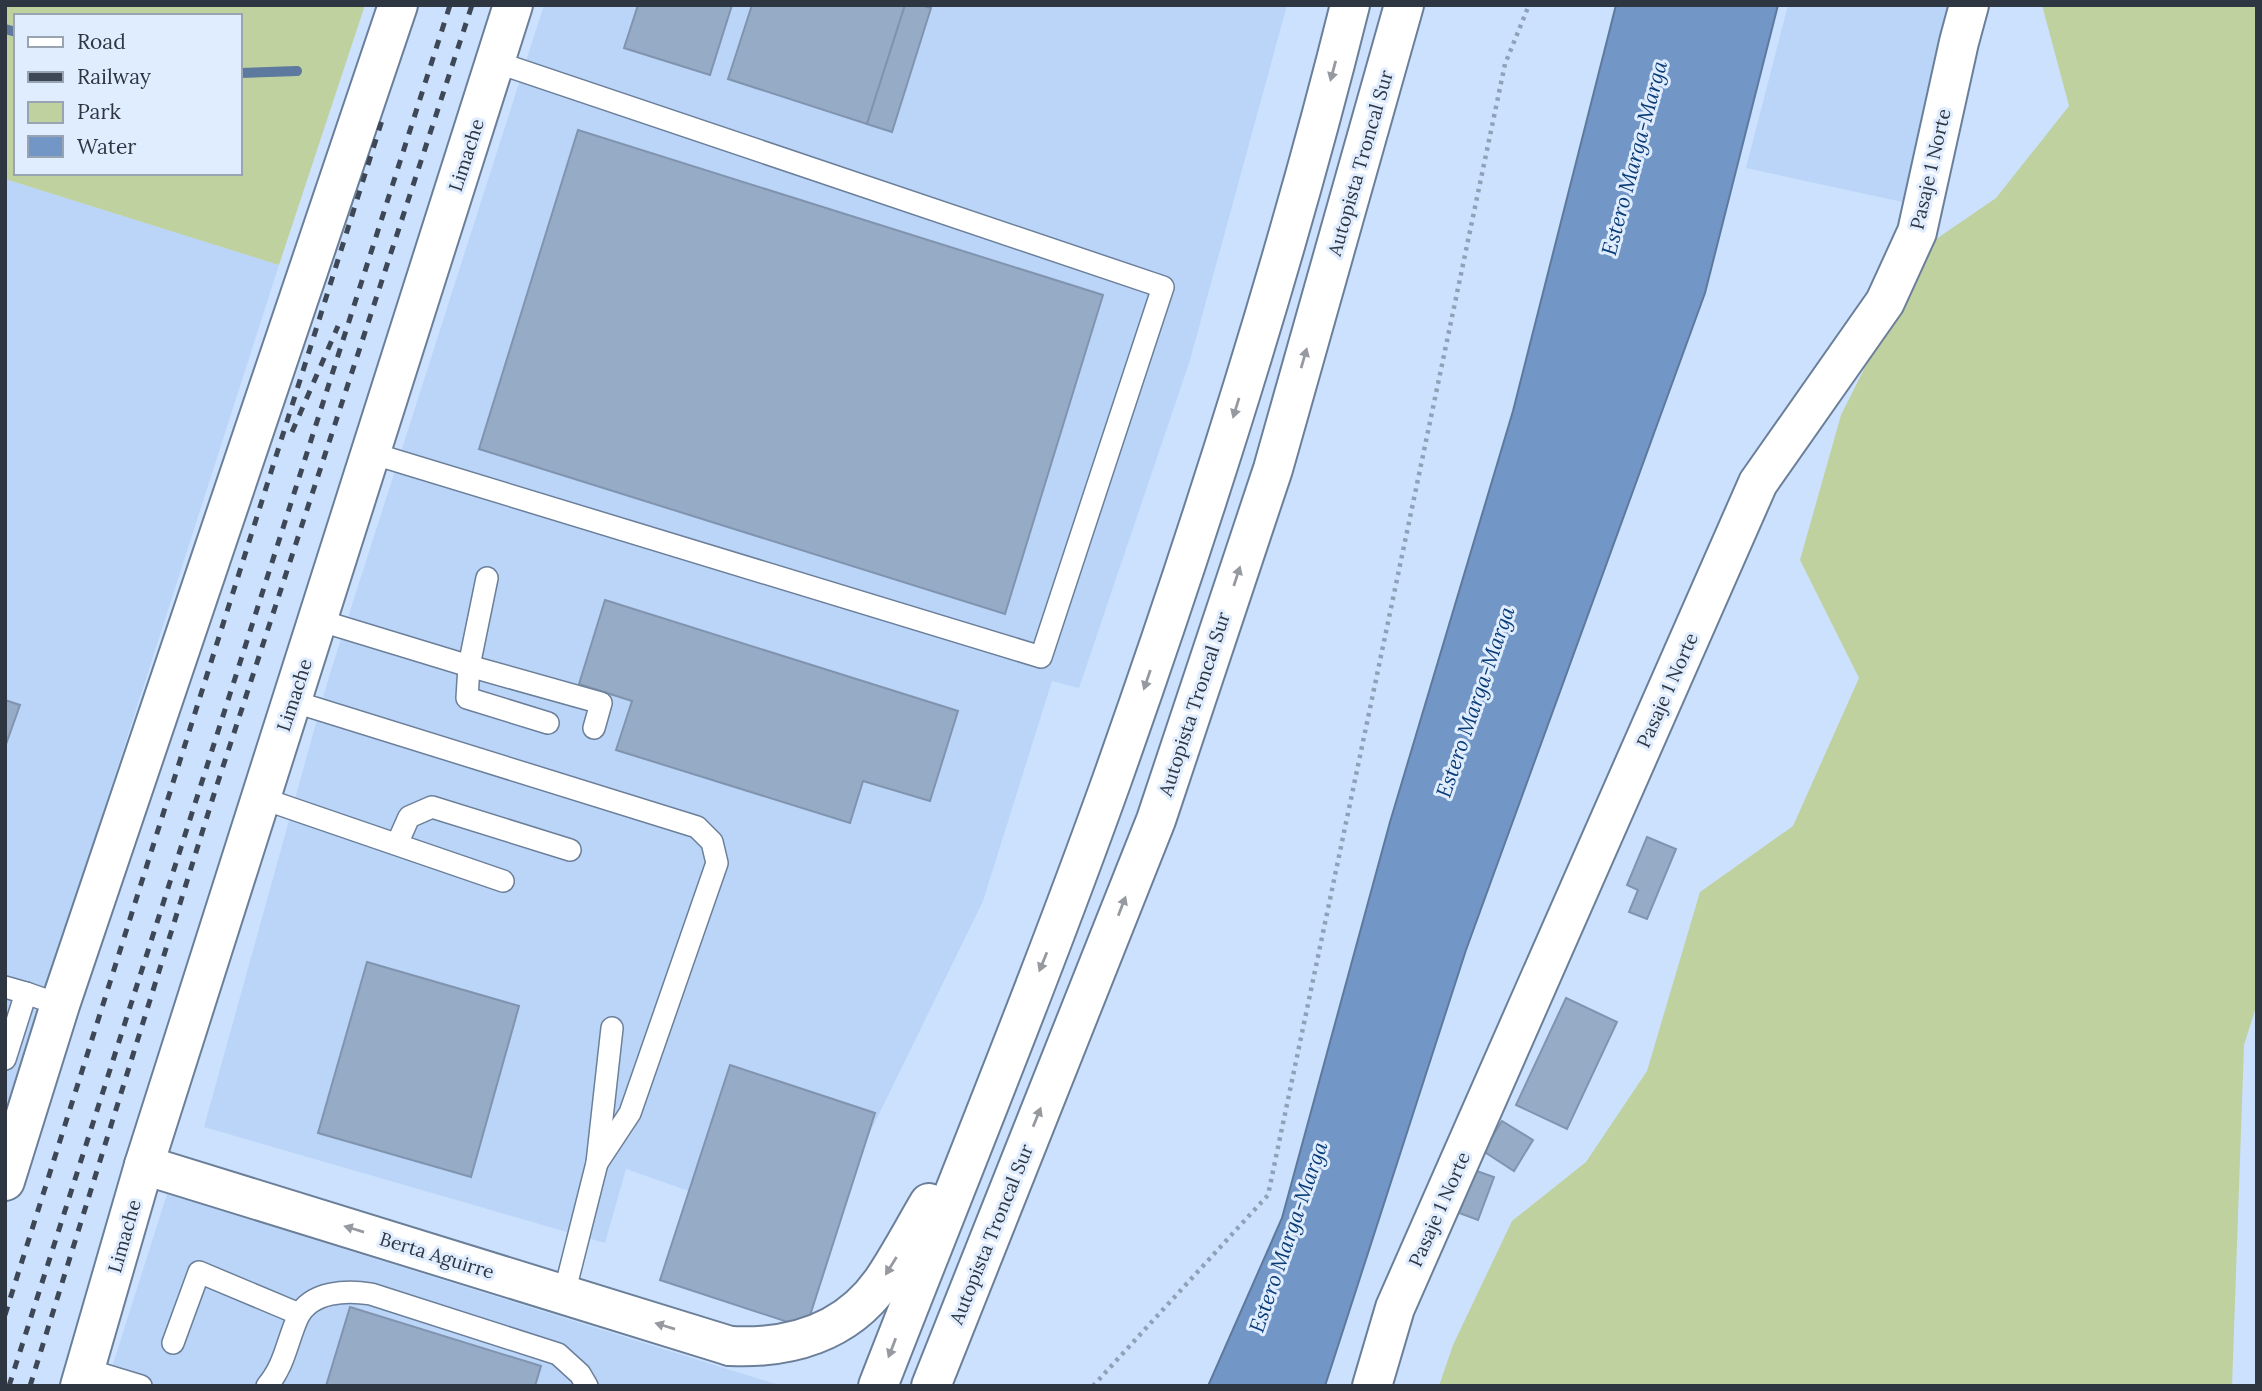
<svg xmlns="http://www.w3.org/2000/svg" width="2262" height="1391" viewBox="0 0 2262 1391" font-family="Lora,serif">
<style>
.built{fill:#bbd5f8}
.green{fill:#bfd19f;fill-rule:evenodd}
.water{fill:#7296c5;stroke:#5e799e;stroke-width:2}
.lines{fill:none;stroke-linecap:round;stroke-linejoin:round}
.stream{stroke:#5e799e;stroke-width:10}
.building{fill:#96abc6;stroke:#8094af;stroke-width:2}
.lane-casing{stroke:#6b7f99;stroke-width:24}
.street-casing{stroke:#6b7f99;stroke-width:42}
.secondary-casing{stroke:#6b7f99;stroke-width:42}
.highway-casing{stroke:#6b7f99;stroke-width:42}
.path{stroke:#8fa0b7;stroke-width:4.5;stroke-dasharray:3.5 5;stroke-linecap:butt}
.lane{stroke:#fff;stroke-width:21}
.street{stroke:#fff;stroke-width:38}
.secondary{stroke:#fff;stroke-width:38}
.highway{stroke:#fff;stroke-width:38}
.rail{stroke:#3e4755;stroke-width:5;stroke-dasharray:9 9;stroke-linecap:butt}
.oneway{fill:#969aa0}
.labels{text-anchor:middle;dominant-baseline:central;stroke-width:6;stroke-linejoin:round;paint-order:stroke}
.street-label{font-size:19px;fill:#2e3642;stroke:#e0edff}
.water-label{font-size:21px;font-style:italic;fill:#093c76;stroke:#e0edff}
</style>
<rect width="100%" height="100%" fill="#cbe1fe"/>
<g class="built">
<path d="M544,5H1287L1190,360L1079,688L1052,681L983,901L819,1237L626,1169L605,1243L204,1127L328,680Z"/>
<path d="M1788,5H1982L1912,204L1746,168Z"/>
<path d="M5,179L279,265L5,1117Z"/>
<path d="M167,1194L782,1386H106Z"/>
</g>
<g class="green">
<path d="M5,5H365L279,265L5,179ZM16,16H240V173H16Z"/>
<path d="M2042,5H2257V1004L2244,1045L2232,1386H1439L1453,1345L1512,1221L1586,1162L1647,1071L1700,892L1793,826L1859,678L1800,560L1841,415L1926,246L1996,198L2069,106Z"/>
</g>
<path class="water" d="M1616,5H1778L1705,293L1466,950L1325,1386H1208L1282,1218L1390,822L1513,411Z"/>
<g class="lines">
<g class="stream">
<path d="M5,29L16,32"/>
<path d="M240,73L297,71"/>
</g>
</g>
<g class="building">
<path d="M638,5H732L710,75L624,48Z"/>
<path d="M752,5H905L867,124L728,79Z"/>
<path d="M905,5H921L931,8L892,132L867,124Z"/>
<path d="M578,130L1103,295L1005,614L479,449Z"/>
<path d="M605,600L958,711L930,801L863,781L850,823L616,750L632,701L579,684Z"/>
<path d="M5,700L20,705L5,747Z"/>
<path d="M1647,837L1676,849L1647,919L1629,912L1638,890L1627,885Z"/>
<path d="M367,962L519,1006L471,1177L318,1133Z"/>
<path d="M1566,998L1617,1022L1567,1129L1516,1105Z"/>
<path d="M730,1065L875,1113L806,1328L660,1280Z"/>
<path d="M1502,1121L1533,1140L1514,1171L1483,1151Z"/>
<path d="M1474,1170L1494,1177L1478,1220L1459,1213Z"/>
<path d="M350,1307L541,1366L535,1386H326Z"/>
</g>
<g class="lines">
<defs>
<g id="lane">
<path d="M371,453L1041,657L1163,287L496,62"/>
<path d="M487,578L469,666L467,698L548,723"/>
<path d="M318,620L469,666L601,703L594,728"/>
<path d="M292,701L697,827L712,842L717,863L630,1113L597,1163"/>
<path d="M261,798L503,881"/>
<path d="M397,844L409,817L432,807L570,850"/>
<path d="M5,987L26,993"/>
<path d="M5,1059L26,993L60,1005"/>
<path d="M564,1294L597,1163L612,1028"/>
<path d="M173,1343L199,1272L299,1314"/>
<path d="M85,1369L141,1386"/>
<path d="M267,1386C285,1365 287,1341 298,1317C311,1291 347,1290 371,1294L558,1354L580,1374L587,1386"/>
</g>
<g id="street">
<path d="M144,1165L730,1346"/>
<path d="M5,1181L60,1005L398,5"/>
<path d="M1372,1386L1395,1308L1758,483L1885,302L1917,232L1959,42L1969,5"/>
</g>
<path id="secondary" d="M80,1386L144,1165L513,5"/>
<g id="highway">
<path d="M730,1346C789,1349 846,1333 882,1282C899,1257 913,1230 929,1203"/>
<path d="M878,1386C957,1183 1040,981 1113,777C1203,523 1285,266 1350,5"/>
<path d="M931,1386L1156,820L1273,469L1404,5"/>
</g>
</defs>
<use href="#lane" class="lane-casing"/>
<use href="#street" class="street-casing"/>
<use href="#secondary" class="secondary-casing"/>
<use href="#highway" class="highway-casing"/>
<path class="path" d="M1093,1386L1268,1195L1505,64L1529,5"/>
<use href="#lane" class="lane"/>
<use href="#street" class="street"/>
<use href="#secondary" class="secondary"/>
<use href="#highway" class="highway"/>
<g class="rail">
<path d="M292,432L338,326"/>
<path d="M5,1315L384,114"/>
<path d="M9,1386L450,5"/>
<path d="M30,1386L215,791L472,5"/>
</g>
</g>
<defs><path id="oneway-solid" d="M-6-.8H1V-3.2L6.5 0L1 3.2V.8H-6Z" transform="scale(1.75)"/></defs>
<g class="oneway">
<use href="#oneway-solid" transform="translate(1333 71) rotate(105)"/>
<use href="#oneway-solid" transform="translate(1304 358) rotate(-74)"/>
<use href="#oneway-solid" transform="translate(1236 408) rotate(107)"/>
<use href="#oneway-solid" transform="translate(1237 576) rotate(-72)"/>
<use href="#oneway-solid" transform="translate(1147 680) rotate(109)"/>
<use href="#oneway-solid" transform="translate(1122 906) rotate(-69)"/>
<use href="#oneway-solid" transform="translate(1043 962) rotate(112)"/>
<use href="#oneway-solid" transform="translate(1037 1117) rotate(-68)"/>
<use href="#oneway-solid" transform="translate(354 1229) rotate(-163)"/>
<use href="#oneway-solid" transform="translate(891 1266) rotate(122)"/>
<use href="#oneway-solid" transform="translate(665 1326) rotate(-163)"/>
<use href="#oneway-solid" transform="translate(892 1348) rotate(111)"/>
</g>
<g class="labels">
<g class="street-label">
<text transform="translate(466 155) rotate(-72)">Limache</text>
<text transform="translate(1360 163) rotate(-74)">Autopista Troncal Sur</text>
<text transform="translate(1930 169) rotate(-77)">Pasaje 1 Norte</text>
<text transform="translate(1667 690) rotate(-66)">Pasaje 1 Norte</text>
<text transform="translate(294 695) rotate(-72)">Limache</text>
<text transform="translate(1194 704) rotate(-72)">Autopista Troncal Sur</text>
<text transform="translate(1439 1209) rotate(-66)">Pasaje 1 Norte</text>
<text transform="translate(991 1234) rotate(-68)">Autopista Troncal Sur</text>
<text transform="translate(124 1236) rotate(-74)">Limache</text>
<text transform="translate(437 1255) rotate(17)">Berta Aguirre</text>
</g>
<g class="water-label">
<text transform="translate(1634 158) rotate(-75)">Estero Marga-Marga</text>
<text transform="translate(1475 702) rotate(-71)">Estero Marga-Marga</text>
<text transform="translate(1288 1237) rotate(-71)">Estero Marga-Marga</text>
</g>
</g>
<rect width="2262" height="1391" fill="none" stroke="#2e3642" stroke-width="14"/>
<rect x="14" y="14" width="228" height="161" fill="#e0edff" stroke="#99a4b3" stroke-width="2"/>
<rect x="28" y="37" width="35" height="10" fill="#ffffff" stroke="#99a4b3" stroke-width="2"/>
<text x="77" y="49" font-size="21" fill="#2e3642">Road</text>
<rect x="28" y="72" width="35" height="10" fill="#3e4755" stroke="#99a4b3" stroke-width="2"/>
<text x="77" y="84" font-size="21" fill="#2e3642">Railway</text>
<rect x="28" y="102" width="35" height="21" fill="#bfd19f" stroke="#99a4b3" stroke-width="2"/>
<text x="77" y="119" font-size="21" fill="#2e3642">Park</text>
<rect x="28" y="136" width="35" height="21" fill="#7296c5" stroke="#99a4b3" stroke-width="2"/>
<text x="77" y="154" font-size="21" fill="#2e3642">Water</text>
</svg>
